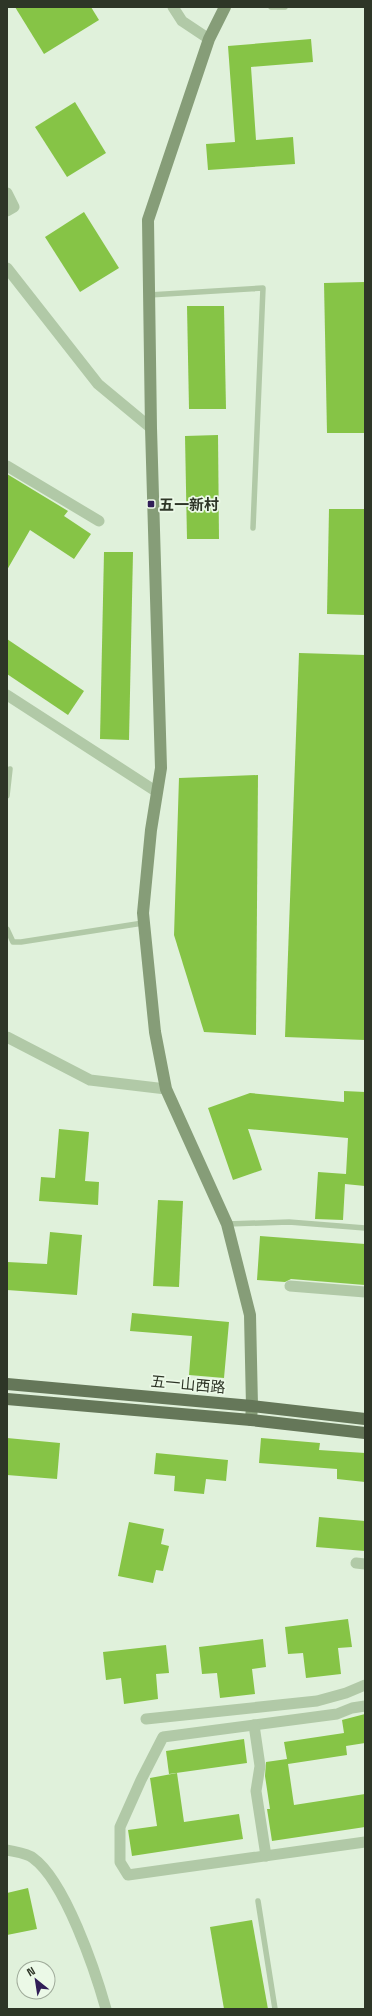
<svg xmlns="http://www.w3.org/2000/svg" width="372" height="2016" viewBox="0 0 372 2016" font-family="'Space Grotesk','Noto Sans SC',sans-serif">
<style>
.building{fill:#86c446}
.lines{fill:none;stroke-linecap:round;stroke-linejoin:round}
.lane{stroke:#b1c9a7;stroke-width:5.5}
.street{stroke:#b1c9a7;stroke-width:11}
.secondary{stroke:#869d78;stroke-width:12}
.primary{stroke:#657759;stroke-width:12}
.poi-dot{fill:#301e57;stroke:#ebf9e7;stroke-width:1.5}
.labels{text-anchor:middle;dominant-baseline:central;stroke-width:3.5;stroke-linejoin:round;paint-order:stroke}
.poi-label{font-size:15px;font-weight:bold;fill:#2e3627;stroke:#ebf9e7;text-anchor:start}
.street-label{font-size:15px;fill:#2e3627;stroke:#ebf9e7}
</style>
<rect width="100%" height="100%" fill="#e0f1db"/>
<g class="building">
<path d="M15,7H91L99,20L44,54Z"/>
<path d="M311,39L313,62L251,67L256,140L293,137L295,164L208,170L206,144L235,142L228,46Z"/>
<path d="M75,102L106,153L67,177L35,127Z"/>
<path d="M84,212L119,268L80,292L45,237Z"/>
<path d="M365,282V433H327L324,283Z"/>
<path d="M187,306H224L226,409H189Z"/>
<path d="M218,435L219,539H187L185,436Z"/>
<path d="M7,474L68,511L64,516L91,534L74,559L30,530L7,570Z"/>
<path d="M329,509H365V615L327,614Z"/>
<path d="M104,552H133L129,740L100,739Z"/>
<path d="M7,639L84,691L68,715L7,674Z"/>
<path d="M299,653L365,655V1040L285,1037Z"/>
<path d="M258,775L256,1035L204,1032L174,935L179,778Z"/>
<path d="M344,1091L365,1092V1186L345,1184L343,1220L315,1219L318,1172L346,1174L348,1138L248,1129L262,1170L233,1180L208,1108L250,1093L344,1102Z"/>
<path d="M59,1129L89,1132L85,1181L99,1182L98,1205L39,1201L41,1177L55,1178Z"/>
<path d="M158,1200L183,1201L179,1287L153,1286Z"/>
<path d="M50,1232L82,1235L77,1295L7,1290V1262L47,1264Z"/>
<path d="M260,1236L365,1244V1285L291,1279L285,1282L257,1280Z"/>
<path d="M132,1313L229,1322L224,1378L189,1375L192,1336L130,1331Z"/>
<path d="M7,1438L60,1443L57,1479L7,1475Z"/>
<path d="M261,1438L320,1443L319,1450L365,1453V1482L337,1479V1469L259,1463Z"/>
<path d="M156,1453L228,1460L226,1481L206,1479L204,1494L174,1491L175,1476L154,1474Z"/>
<path d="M319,1517L365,1521V1551L316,1547Z"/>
<path d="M129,1522L164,1529L161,1544L169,1546L163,1571L156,1570L153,1583L118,1576Z"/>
<path d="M348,1619L352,1647L338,1648L341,1674L306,1678L303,1653L288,1654L285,1627Z"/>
<path d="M263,1639L266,1667L252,1669L255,1694L220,1698L217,1673L202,1674L199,1647Z"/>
<path d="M166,1645L169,1673L156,1674L158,1699L124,1704L121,1678L106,1680L103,1652Z"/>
<path d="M365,1714V1743L346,1746L347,1755L288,1764L294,1805L365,1794V1827L272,1841L267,1809H270L265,1776L266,1762L287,1759L284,1742L344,1733L342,1720Z"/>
<path d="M244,1739L247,1763L169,1774L166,1751Z"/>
<path d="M177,1773L184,1822L239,1814L243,1839L132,1856L128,1830L157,1826L150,1778Z"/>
<path d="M28,1888L37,1929L7,1935V1893Z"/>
<path d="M252,1920L268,2009H224L210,1927Z"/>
</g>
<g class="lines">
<g class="lane">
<path d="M271,7H285"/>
<path d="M149,295L263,288L253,528"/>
<path d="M7,796L10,769"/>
<path d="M7,929L13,942H21L143,923"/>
<path d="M227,1224L289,1222L365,1228"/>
<path d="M258,1901L275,2009"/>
</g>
<g class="street">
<path d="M173,7L182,21L209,39"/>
<path d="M7,193L14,207L7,211"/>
<path d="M7,268L98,384L151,428"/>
<path d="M7,466L99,521"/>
<path d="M7,695L157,792"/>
<path d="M7,1037L90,1080L166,1089"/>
<path d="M290,1286L365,1292"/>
<path d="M356,1563L365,1564"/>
<path d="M365,1706L352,1708L337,1714L163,1737L141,1780L120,1827V1862L128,1875L365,1842"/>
<path d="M146,1719L317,1701L346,1693L365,1685"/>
<path d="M254,1725L260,1766L256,1791L266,1856"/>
<path d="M7,1850C15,1852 27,1853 33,1858C65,1881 95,1970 106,2009"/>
</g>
<path class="secondary" d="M225,7L209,39L148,220L151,428L161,768L151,830L143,913L155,1032L166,1089L227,1224L250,1315L252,1406L251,1420"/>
<g class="primary">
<path d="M7,1384L252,1406L365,1419"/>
<path d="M7,1399L251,1420L365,1433"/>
</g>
</g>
<rect class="poi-dot" x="147" y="500" width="8" height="8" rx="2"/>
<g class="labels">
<g class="poi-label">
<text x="159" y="504">五一新村</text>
</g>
<g class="street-label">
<text transform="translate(188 1384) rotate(5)">五一山西路</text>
</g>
</g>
<rect width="372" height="2016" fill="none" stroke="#2e3627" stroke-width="16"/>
<g transform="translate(36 1980) rotate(330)"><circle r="19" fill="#ebf9e7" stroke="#9fab9a"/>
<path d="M0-3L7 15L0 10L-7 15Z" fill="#301e57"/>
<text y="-6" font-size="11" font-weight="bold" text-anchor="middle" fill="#2e3627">N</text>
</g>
</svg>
